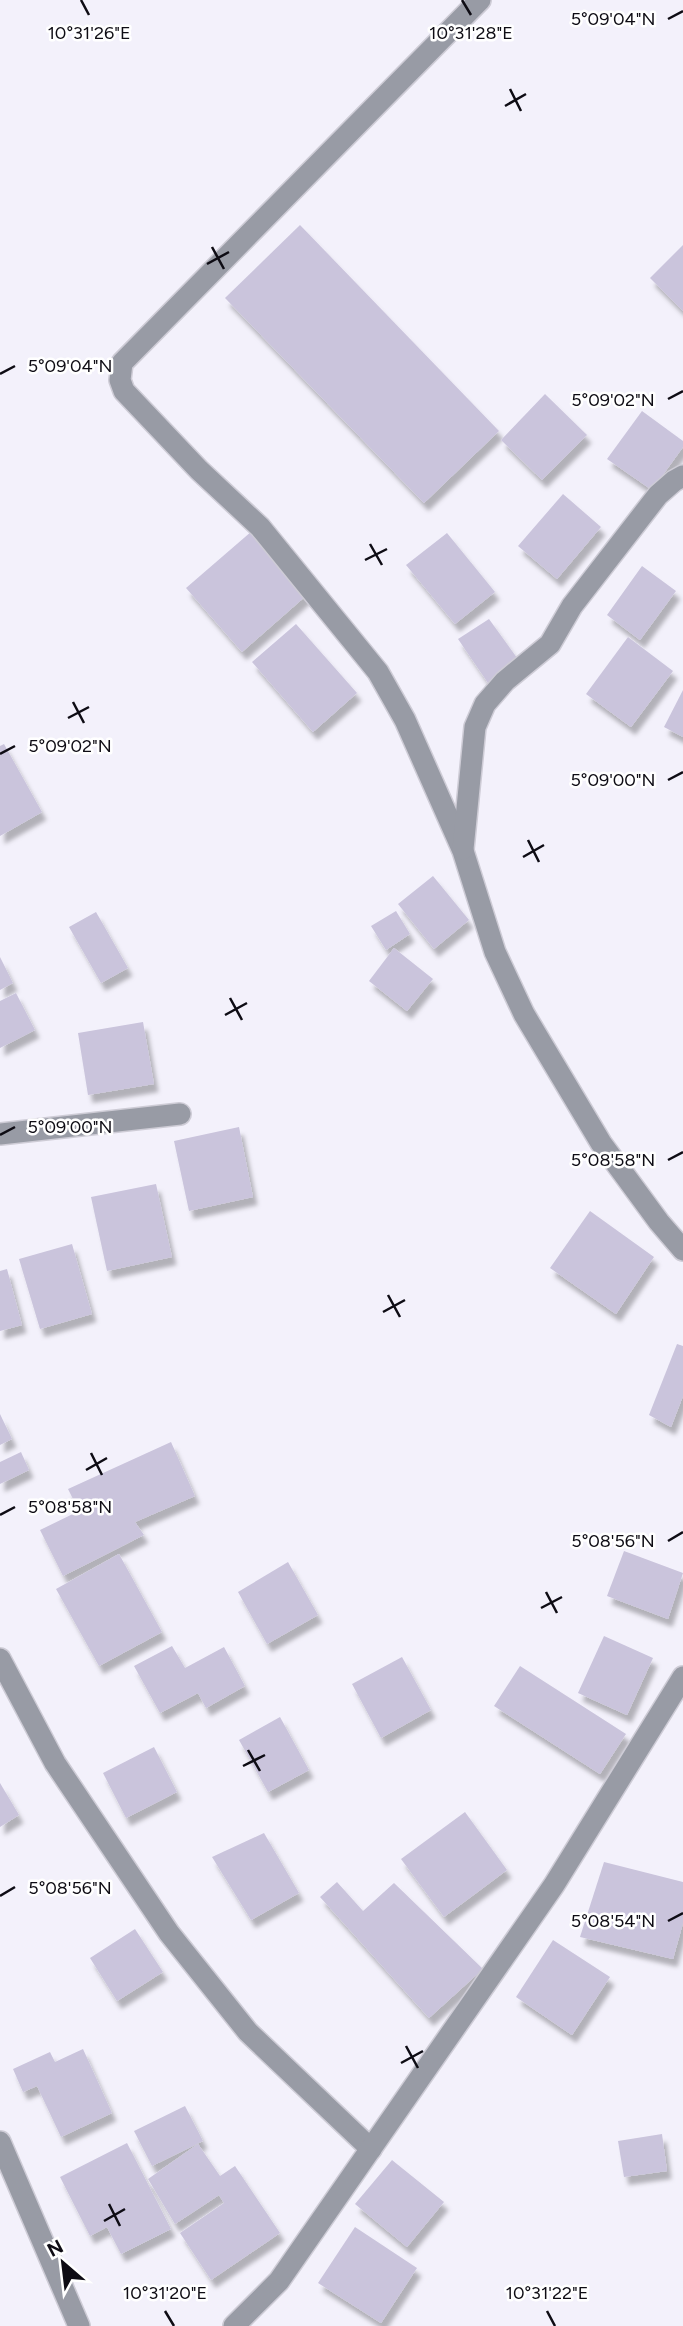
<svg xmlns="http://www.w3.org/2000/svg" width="683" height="2326" viewBox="0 0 683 2326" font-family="Figtree,sans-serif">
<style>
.building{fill:#cac4dc;filter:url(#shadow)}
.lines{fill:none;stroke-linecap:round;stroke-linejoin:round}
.street-casing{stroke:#ceccd6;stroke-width:24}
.street{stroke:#989ba5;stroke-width:21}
.ticks{fill:none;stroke:#0e0c14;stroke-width:2.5}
.ticks-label{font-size:18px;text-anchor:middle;fill:#0e0c14;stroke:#fff;stroke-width:5;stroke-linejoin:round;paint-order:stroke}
</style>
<defs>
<filter id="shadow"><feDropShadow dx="4.5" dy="8" stdDeviation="2" flood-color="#0004"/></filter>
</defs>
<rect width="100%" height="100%" fill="#f3f1fb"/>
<g class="building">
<path d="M300,225L499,431L424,503L225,298Z"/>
<path d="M683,245V311L650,278Z"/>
<path d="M545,394L587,435L542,480L501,440Z"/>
<path d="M642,411L683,441V447L652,490L607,459Z"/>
<path d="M563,494L601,527L557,579L518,546Z"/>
<path d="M252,531L308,594L242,652L186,588Z"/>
<path d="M447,533L495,592L455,624L406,565Z"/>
<path d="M642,566L676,591L640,640L607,615Z"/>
<path d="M489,619L520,662L488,683L458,639Z"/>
<path d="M296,624L357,693L313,732L252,662Z"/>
<path d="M628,637L673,671L631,727L586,694Z"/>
<path d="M683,690V737L664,727Z"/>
<path d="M4,744L42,812L0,836V746Z"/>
<path d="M433,876L469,920L434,949L398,904Z"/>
<path d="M396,911L410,934L386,950L371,926Z"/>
<path d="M96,912L128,968L101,983L69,927Z"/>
<path d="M394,948L433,979L407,1011L369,981Z"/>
<path d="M0,957L13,983L0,990Z"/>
<path d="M16,993L35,1030L0,1048V1001Z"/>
<path d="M143,1022L154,1084L88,1095L78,1033Z"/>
<path d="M239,1127L253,1197L189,1211L174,1141Z"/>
<path d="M156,1184L172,1257L107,1271L91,1197Z"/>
<path d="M590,1211L654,1257L616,1314L550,1268Z"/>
<path d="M72,1244L92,1314L40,1329L19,1259Z"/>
<path d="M7,1269L22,1325L0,1331V1271Z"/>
<path d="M677,1344L683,1346V1396L671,1427L649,1415Z"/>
<path d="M0,1414L12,1439L0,1445Z"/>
<path d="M171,1442L195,1496L135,1522L144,1535L63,1576L40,1530L79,1511L68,1489Z"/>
<path d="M21,1452L29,1470L0,1484V1462Z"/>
<path d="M624,1551L683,1573L668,1619L607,1596Z"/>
<path d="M119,1554L162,1632L99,1666L56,1589Z"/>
<path d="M288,1562L318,1615L267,1644L238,1592Z"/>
<path d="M604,1636L653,1658L627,1715L578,1693Z"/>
<path d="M172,1646L185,1668L224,1647L245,1686L206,1708L198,1693L160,1713L134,1666Z"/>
<path d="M402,1657L431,1710L381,1738L352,1684Z"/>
<path d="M520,1666L626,1734L600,1774L494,1706Z"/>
<path d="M280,1717L309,1770L268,1792L239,1740Z"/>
<path d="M154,1747L177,1792L126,1818L103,1773Z"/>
<path d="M0,1783L19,1815L0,1827Z"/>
<path d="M465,1812L507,1870L444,1917L401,1859Z"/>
<path d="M264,1833L299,1893L251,1920L212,1857Z"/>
<path d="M604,1862L683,1882V1923L673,1959L580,1937Z"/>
<path d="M337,1882L363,1911L394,1883L483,1969L429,2018L320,1897Z"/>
<path d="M135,1929L163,1972L117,2001L90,1958Z"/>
<path d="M553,1940L610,1977L572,2035L516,1997Z"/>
<path d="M83,2049L112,2113L61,2137L37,2086L23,2092L13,2069L50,2052L55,2062Z"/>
<path d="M185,2106L203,2141L152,2166L134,2131Z"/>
<path d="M662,2134L667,2171L624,2177L618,2141Z"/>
<path d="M127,2143L171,2229L121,2254L107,2227L90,2236L60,2177Z"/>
<path d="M198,2144L220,2176L235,2166L280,2233L211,2280L180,2233L224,2203L219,2195L175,2224L148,2179Z"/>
<path d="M392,2160L444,2202L407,2247L355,2204Z"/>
<path d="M355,2227L417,2268L381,2323L318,2283Z"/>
</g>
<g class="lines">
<defs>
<g id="street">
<path d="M480,0L122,363L120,380L124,391L199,470L260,527L378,672L405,720L463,851L495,952L524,1014L601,1143L659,1222L683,1250"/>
<path d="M463,849L475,727L485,704L505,681L550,644L572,606L658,495L674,481L683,476"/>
<path d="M0,1134L180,1114"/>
<path d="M0,1659L55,1763L169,1933L248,2032L371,2149"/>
<path d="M0,2142L79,2326"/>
<path d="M234,2326L279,2281L554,1885L683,1677"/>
</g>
</defs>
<use href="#street" class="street-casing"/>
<use href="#street" class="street"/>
</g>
<path class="ticks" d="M81,0L89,15M462,0L471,15M668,19L683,11M510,89L521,111M505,106L526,94M212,247L224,269M207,264L229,252M0,374L15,366M668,399L683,391M370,544L382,565M365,560L387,549M73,702L84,723M68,718L89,707M0,754L15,746M668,780L683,772M528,840L539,862M523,857L544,845M230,998L242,1020M225,1015L247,1003M0,1135L15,1127M668,1160L683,1152M388,1295L400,1317M383,1312L405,1300M91,1453L102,1475M86,1470L107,1458M0,1515L15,1507M668,1541L683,1532M546,1592L557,1613M541,1608L562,1597M248,1750L260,1771M243,1766L265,1755M0,1896L15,1887M668,1921L683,1913M406,2046L418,2068M401,2063L423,2051M109,2204L120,2226M104,2221L125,2209M165,2311L174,2326M547,2311L555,2326"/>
<g class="ticks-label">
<text x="613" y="25">5°09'04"N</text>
<text x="89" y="39">10°31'26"E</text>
<text x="471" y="39">10°31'28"E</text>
<text x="70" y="372">5°09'04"N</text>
<text x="613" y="406">5°09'02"N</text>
<text x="70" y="752">5°09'02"N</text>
<text x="613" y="786">5°09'00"N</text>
<text x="70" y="1133">5°09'00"N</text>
<text x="613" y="1166">5°08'58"N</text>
<text x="70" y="1513">5°08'58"N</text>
<text x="613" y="1547">5°08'56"N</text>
<text x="70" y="1894">5°08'56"N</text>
<text x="613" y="1927">5°08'54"N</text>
<text x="165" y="2299">10°31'20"E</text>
<text x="547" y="2299">10°31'22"E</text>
</g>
<g transform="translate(63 2263) rotate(332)" stroke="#ffffff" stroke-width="5" paint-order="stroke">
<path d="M0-5L12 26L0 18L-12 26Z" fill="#0e0c14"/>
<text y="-10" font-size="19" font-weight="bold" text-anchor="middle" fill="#0e0c14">N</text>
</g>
</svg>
